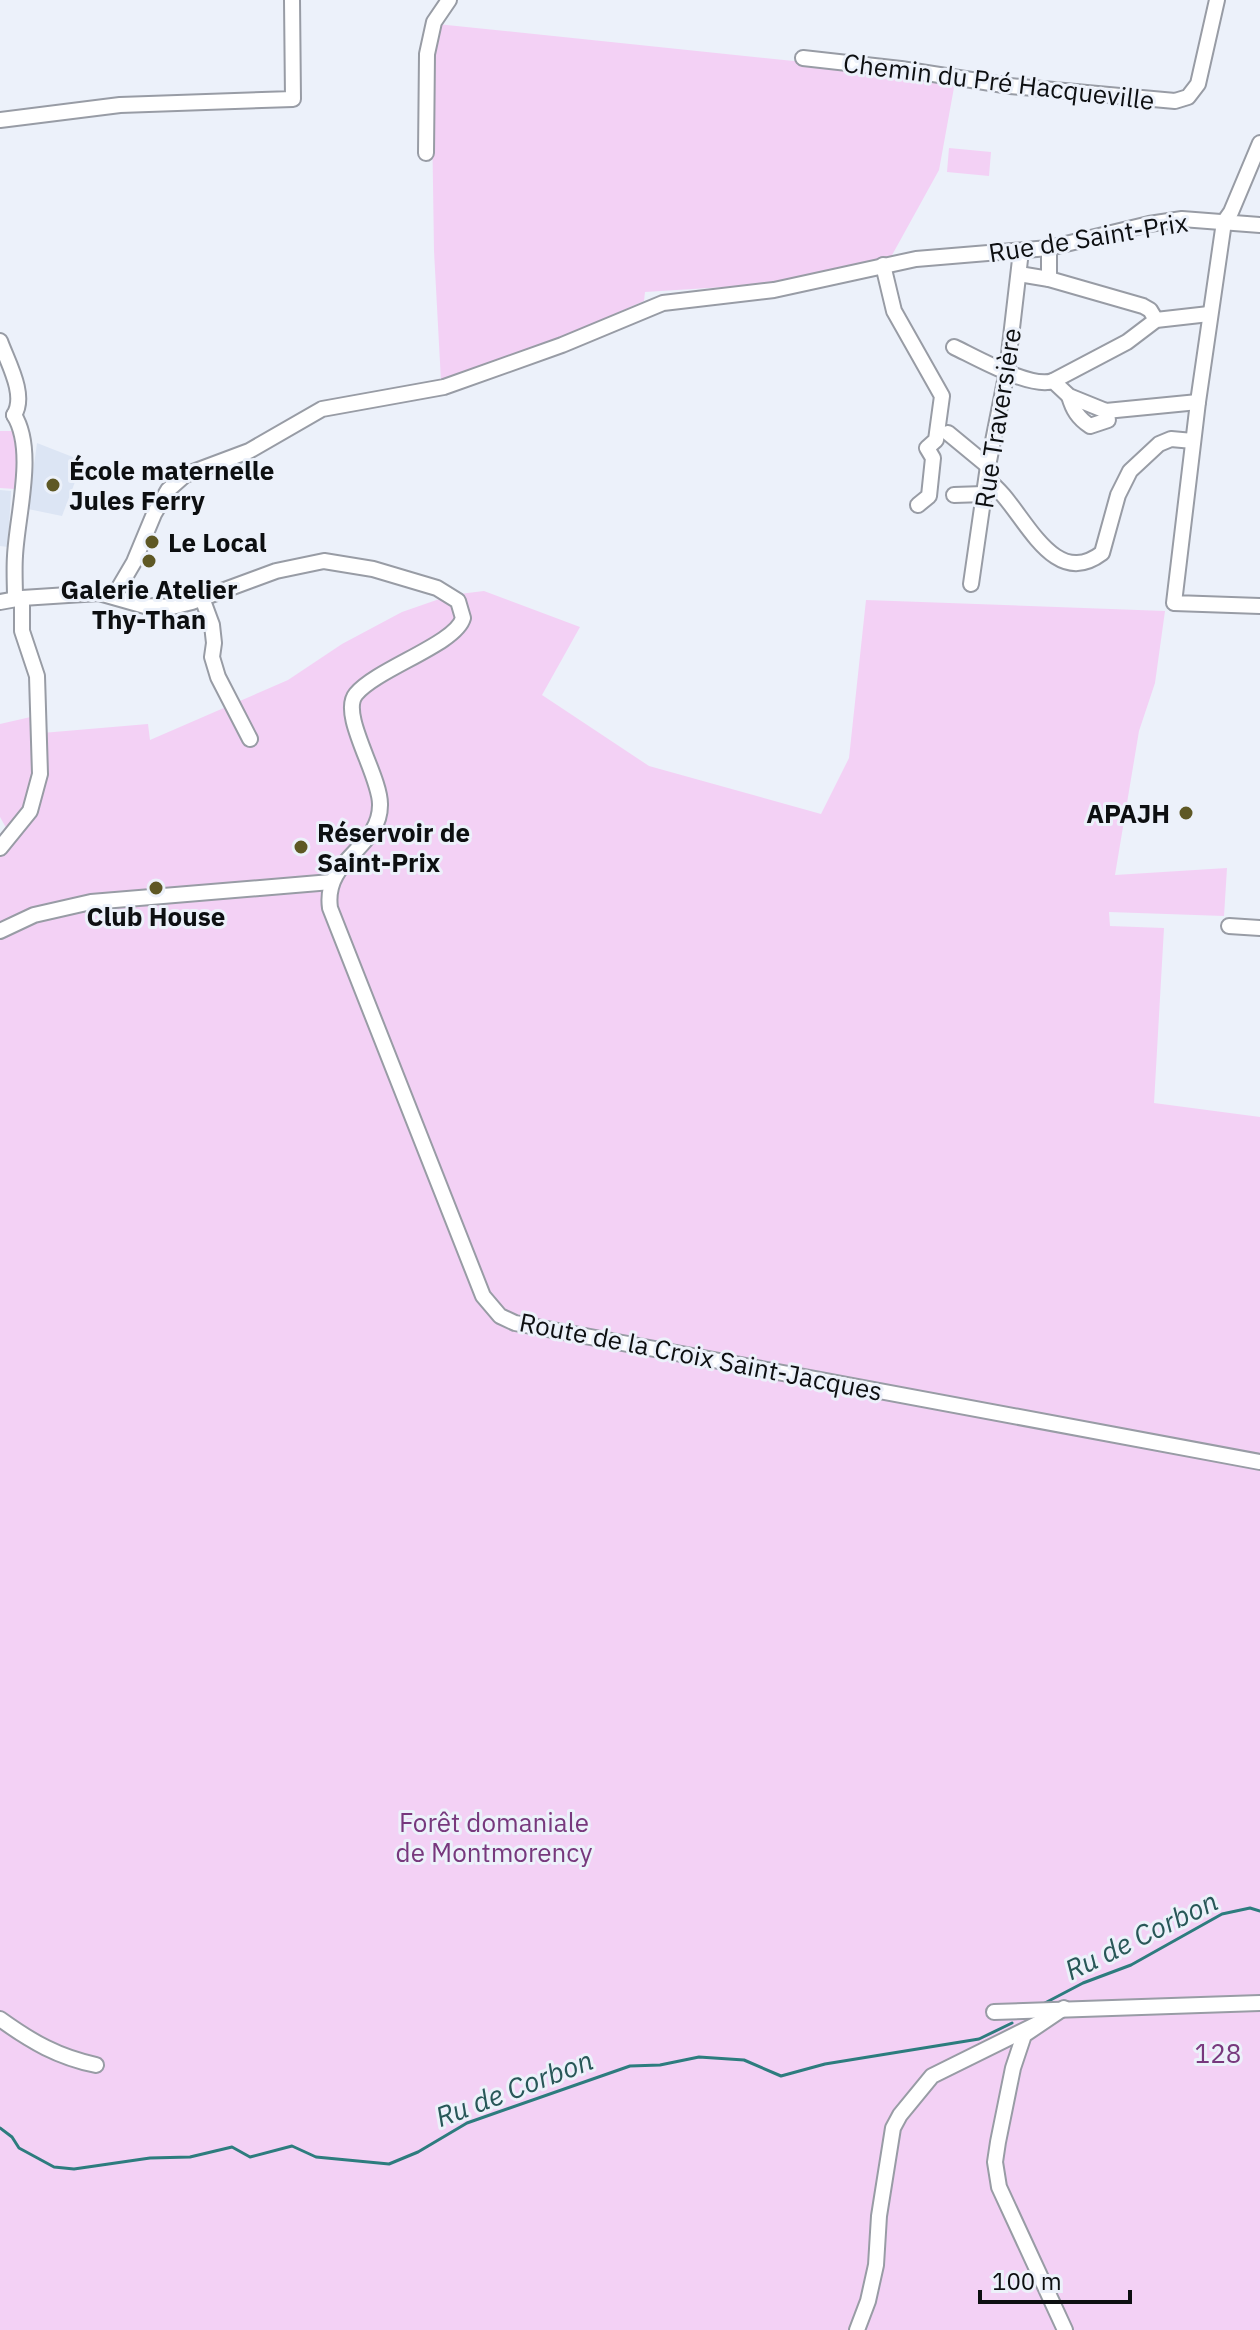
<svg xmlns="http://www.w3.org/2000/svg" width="1260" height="2330" viewBox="0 0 1260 2330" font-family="'IBM Plex Sans',sans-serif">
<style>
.built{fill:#dce5f4}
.green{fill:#f3d1f5}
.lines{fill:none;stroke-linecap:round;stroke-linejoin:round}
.stream{stroke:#2d7c7e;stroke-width:3}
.minor-casing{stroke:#989ca5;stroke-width:18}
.minor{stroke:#fff;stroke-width:14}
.poi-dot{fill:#5e5824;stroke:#ecf1fa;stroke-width:3}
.labels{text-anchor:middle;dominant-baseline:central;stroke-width:6;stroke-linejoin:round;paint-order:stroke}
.street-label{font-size:26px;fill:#0d0f11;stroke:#ecf1fa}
.poi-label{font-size:26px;font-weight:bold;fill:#0d0f11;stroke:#ecf1fa;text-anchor:start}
.park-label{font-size:26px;fill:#77387d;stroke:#ecf1fa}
.water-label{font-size:28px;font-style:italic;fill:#285758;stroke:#ecf1fa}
</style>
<rect width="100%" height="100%" fill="#ecf1fa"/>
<g class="built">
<path d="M37,443L83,461L62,516L28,509Z"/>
<path d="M0,490L11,491L8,547L0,546Z"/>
</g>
<g class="green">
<path d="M437,24L900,72L955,82L939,170L891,257L772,284L645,292L644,301L539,347L441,381L434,251L431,51Z"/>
<path d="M949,148L991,152L989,176L947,172Z"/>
<path d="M0,431H14L17,437L15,489L0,488Z"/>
<path d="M484,591L580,627L542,695L649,766L821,814L849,758L866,600L1165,611L1155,683L1139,731L1115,875L1227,868L1224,916L1109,912L1110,926L1164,928L1154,1103L1260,1117V2330H0V848L21,826L42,733L148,724L150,740L288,680L342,644L402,612L451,595Z"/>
<path d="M35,716L34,795L9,833L0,817V724Z"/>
</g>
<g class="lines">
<g class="stream">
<path d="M1043,2004L1083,1983L1131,1965L1222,1914L1250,1908L1260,1911"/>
<path d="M0,2128L12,2137L19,2148L54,2167L74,2169L150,2158L190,2157L232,2147L250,2157L292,2146L316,2157L389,2164L418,2152L467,2123L630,2066L660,2065L699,2057L744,2060L781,2076L825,2064L979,2039L1012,2023"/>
</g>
<defs>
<g id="minor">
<path d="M803,58L901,69L1010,86L1175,101L1188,97L1198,84L1217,0"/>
<path d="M0,120L120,105L293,99L292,0"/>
<path d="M1260,143L1231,212L1224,222L1198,402L1174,603L1260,606"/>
<path d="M426,153L427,54L434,22L449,0"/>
<path d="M883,265L894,311L942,396L936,440L927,448L933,458L929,496L918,505"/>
<path d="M1019,274L1049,279L1143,306L1150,310L1156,320"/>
<path d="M1049,279V248"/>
<path d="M0,341C7,361 27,395 14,415"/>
<path d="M954,347C975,357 1031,389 1053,381L1069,396L1106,411L1198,402"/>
<path d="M1053,381L1127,342L1156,320L1209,314"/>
<path d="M1069,396C1073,410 1078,418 1090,426L1108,420L1106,411"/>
<path d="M14,415C36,450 17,515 15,556C14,570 15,585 15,599"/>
<path d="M948,433L988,466"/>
<path d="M987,480C1022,503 1049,593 1102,553L1118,495L1130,471L1159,444L1171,439L1193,441"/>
<path d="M954,495L984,494"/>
<path d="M971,584L988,466L1007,371L1021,251"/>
<path d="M114,596L134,562L154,514L168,490L185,475L249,451L322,409L444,387L562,345L663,303L774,290L916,259L1049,248L1149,224L1182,219L1260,225"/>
<path d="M202,598L212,625L214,643L212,657L218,677L250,739"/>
<path d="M0,602L22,598L99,593L145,606L172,607L192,602L276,571L324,561L373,569L437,588L458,601L463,618C456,644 378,668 356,694C339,714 380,775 380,804C381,849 323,858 330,908L483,1296L500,1316L515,1323L1260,1462"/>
<path d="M0,848L30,811L40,774L37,676L22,631V598"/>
<path d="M1229,926L1260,928"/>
<path d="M0,931L34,915L91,902L331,882"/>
<path d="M1064,2008L1024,2035L1013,2068L998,2142L995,2162L999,2187L1065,2330"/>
<path d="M994,2012L1260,2003"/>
<path d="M0,2019C32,2042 58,2057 96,2065"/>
<path d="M857,2330L868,2301L876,2265L879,2216L893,2128L900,2115L932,2076L1039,2023"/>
</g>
</defs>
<use href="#minor" class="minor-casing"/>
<use href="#minor" class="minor"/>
</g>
<g class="poi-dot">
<circle cx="53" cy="485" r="8"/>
<circle cx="152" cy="542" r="8"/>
<circle cx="149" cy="561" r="8"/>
<circle cx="1186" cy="813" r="8"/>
<circle cx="301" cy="847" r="8"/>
<circle cx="156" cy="888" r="8"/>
</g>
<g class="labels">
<g class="street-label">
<text transform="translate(999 81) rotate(7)">Chemin du Pré Hacqueville</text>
<text transform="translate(1088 237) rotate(-9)">Rue de Saint-Prix</text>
<text transform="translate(997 418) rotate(-81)">Rue Traversière</text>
<text transform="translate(701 1356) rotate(11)">Route de la Croix Saint-Jacques</text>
</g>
<g class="poi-label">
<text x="69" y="470">École maternelle<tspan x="69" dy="30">Jules Ferry</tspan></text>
<text x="168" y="542">Le Local</text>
<text x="149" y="589" text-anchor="middle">Galerie Atelier<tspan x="149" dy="30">Thy-Than</tspan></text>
<text x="1170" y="813" text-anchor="end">APAJH</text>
<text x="317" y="832">Réservoir de<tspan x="317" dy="30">Saint-Prix</tspan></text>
<text x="156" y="916" text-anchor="middle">Club House</text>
</g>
<g class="park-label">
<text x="494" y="1822">Forêt domaniale<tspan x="494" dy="30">de Montmorency</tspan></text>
<text x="1218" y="2053">128</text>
</g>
<g class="water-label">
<text transform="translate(1141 1935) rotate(-26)">Ru de Corbon</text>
<text transform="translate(514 2088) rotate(-21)">Ru de Corbon</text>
</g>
</g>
<path d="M980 2290v12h150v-12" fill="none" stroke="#0d0f11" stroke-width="4"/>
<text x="992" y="2290" font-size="24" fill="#0d0f11" stroke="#ecf1fa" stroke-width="6" paint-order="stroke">100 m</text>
</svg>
